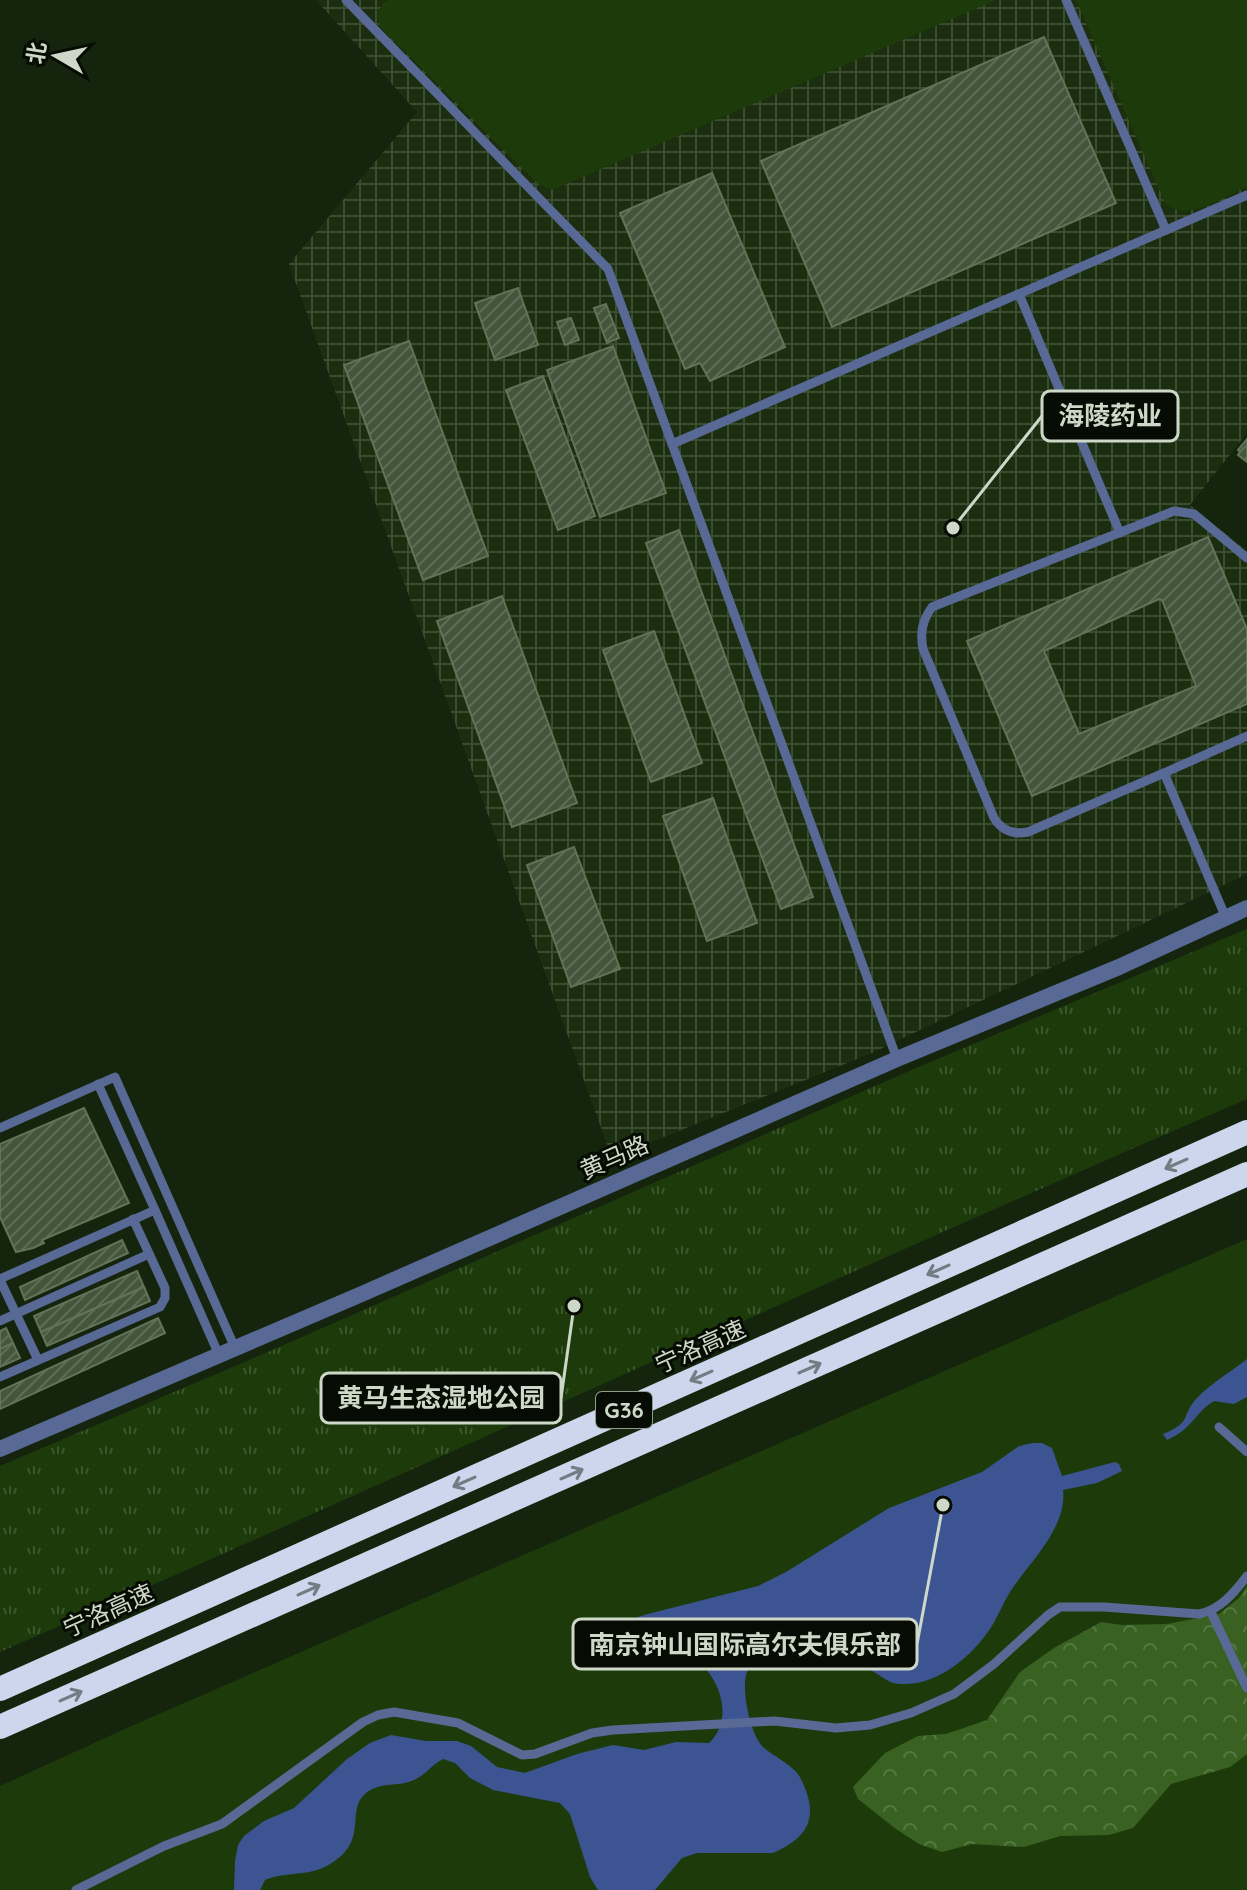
<svg xmlns="http://www.w3.org/2000/svg" width="1247" height="1890" viewBox="0 0 1247 1890" font-family="Quicksand,'Noto Sans SC',sans-serif">
<style>
.industrial{fill:url(#industrial-grid)}
.grass{fill:#1d3b0a}
.forest{fill:url(#forest-crowns)}
.park{fill:url(#park-tufts)}
.water{fill:#3d5492}
.building{fill:url(#building-hatch);stroke:#617458;stroke-width:2;fill-rule:evenodd}
.lines{fill:none;stroke-linecap:round;stroke-linejoin:round}
.service{stroke:#586996;stroke-width:9}
.minor{stroke:#586996;stroke-width:16}
.motorway{stroke:#ccd6ec;stroke-width:24}
.oneway{stroke:#737b83}
.labels{text-anchor:middle;dominant-baseline:central;stroke-width:6;stroke-linejoin:round;paint-order:stroke}
.shield{fill:#060c03;stroke:#929b8e;stroke-width:2}
.shield-label{font-size:22px;font-weight:bold;fill:#ced8c9}
.street-label{font-size:24px;fill:#ced8c9;stroke:#060c03}
.leader{fill:none;stroke:#ced8c9;stroke-width:3}
.callout-dot{fill:#ced8c9;stroke:#060c03;stroke-width:3}
.callout{fill:#060c03;stroke:#ced8c9;stroke-width:3}
.callout-label{font-size:26px;text-anchor:middle;font-weight:bold;fill:#ced8c9}
</style>
<defs>
<pattern id="industrial-grid" width="8" height="8" patternUnits="userSpaceOnUse" patternTransform="scale(2)"><rect width="8" height="8" fill="#1b2e10"/><path d="M0 4h8M4 0v8" fill="none" stroke="#3b4c31"/></pattern>
<pattern id="forest-crowns" width="20" height="18" patternUnits="userSpaceOnUse" patternTransform="scale(2)"><rect width="20" height="18" fill="#396222"/><path d="M2 6a3 3 0 1 1 6 0M12 15a3 3 0 1 1 6 0" fill="none" stroke="#547841"/></pattern>
<pattern id="park-tufts" width="24" height="20" patternUnits="userSpaceOnUse" patternTransform="scale(2)"><rect width="24" height="20" fill="#1d3b0a"/><path d="M3 7l-1-3M5 7V3M7 7l1-3M15 17l-1-3M17 17v-4M19 17l1-3" fill="none" stroke="#3d572c"/></pattern>
<pattern id="building-hatch" width="6" height="6" patternUnits="userSpaceOnUse" patternTransform="scale(2)"><rect width="6" height="6" fill="#43553b"/><path d="M-1 1l2-2M0 6l6-6M5 7l2-2" fill="none" stroke="#5d6d56"/></pattern>
</defs>
<rect width="100%" height="100%" fill="#15250d"/>
<path class="industrial" d="M316,0H1247V433L1190,505L1247,551V874L872,1053L612,1158L289,264L417,112Z"/>
<g class="grass">
<path d="M389,0H996L552,190L538,184L380,27L377,13L384,2Z"/>
<path d="M1076,0H1247V187C1223,197 1187,224 1165,203Z"/>
<path d="M1247,1239V1890H0V1786L127,1728Z"/>
</g>
<path class="forest" d="M1247,1586V1754L1230,1767L1171,1784L1133,1828L1109,1835L1060,1836L1024,1847L972,1844L942,1852L919,1844L896,1829L858,1799L853,1787L885,1753L918,1736L946,1734L987,1720L1020,1672L1054,1648L1101,1622L1122,1625L1167,1624L1219,1614L1239,1598Z"/>
<path class="park" d="M1247,929V1099C829,1279 417,1470 0,1652V1466L247,1361L914,1069Z"/>
<g class="water">
<path d="M1247,1359V1397L1234,1404L1214,1401C1195,1412 1193,1429 1167,1440L1163,1434C1194,1421 1180,1416 1197,1398C1211,1383 1231,1372 1247,1359Z"/>
<path d="M1033,1443H1042L1052,1448L1062,1476L1115,1462L1119,1464L1122,1471L1097,1483L1063,1490C1067,1526 1033,1559 1014,1586C1004,1600 999,1615 990,1629C970,1658 937,1686 900,1684C887,1684 880,1673 867,1669C854,1666 838,1669 825,1664C819,1662 815,1657 809,1655C794,1651 774,1652 760,1655C755,1661 748,1668 746,1675C742,1693 750,1734 763,1747C773,1756 789,1763 798,1774C802,1780 806,1790 808,1797C816,1827 799,1841 773,1853H697L682,1858L655,1890H598L590,1877L570,1814L560,1803L493,1790L470,1778L455,1763L443,1759C432,1764 426,1775 414,1780C397,1788 378,1780 363,1796C347,1813 368,1842 330,1864C310,1877 286,1871 265,1880L260,1890H234L235,1861L238,1845L244,1836L264,1821L294,1808L347,1759L370,1743L391,1735L426,1741H457L471,1746L497,1767L525,1773L577,1754L613,1745L644,1750L676,1742L709,1743C734,1720 721,1679 697,1661C672,1665 606,1679 587,1656C584,1653 583,1649 581,1645L584,1637L592,1631L648,1614L758,1586L786,1572L889,1508L982,1472L1019,1446Z"/>
</g>
<g class="building">
<path d="M1044,37L1116,203L832,327L761,161Z"/>
<path d="M712,173L785,347L710,381L700,363L685,369L620,213Z"/>
<path d="M518,288L538,345L495,360L475,303Z"/>
<path d="M606,304L619,338L607,343L594,308Z"/>
<path d="M571,318L579,340L565,345L557,322Z"/>
<path d="M409,341L488,556L423,580L344,365Z"/>
<path d="M613,346L666,493L600,517L547,370Z"/>
<path d="M543,376L595,516L558,530L506,390Z"/>
<path d="M1247,439V462L1238,455L1240,452L1238,450Z"/>
<path d="M679,530L813,897L781,909L646,543Z"/>
<path d="M1208,537L1247,629V704L1032,796L967,641ZM1159,599L1162,600L1196,686L1079,734L1044,651Z"/>
<path d="M502,596L577,803L512,827L437,621Z"/>
<path d="M654,631L702,763L651,782L603,650Z"/>
<path d="M713,798L757,923L707,941L663,816Z"/>
<path d="M574,847L620,969L571,987L527,865Z"/>
<path d="M84,1108L129,1203L42,1240L44,1243L33,1248L16,1252L0,1217V1144Z"/>
<path d="M122,1240L128,1253L25,1300L20,1287Z"/>
<path d="M137,1271L144,1287L41,1332L34,1316Z"/>
<path d="M144,1287L150,1301L47,1346L41,1332Z"/>
<path d="M158,1318L165,1333L0,1409V1391Z"/>
<path d="M6,1328L13,1343L0,1349V1331Z"/>
<path d="M13,1343L20,1358L0,1367V1349Z"/>
</g>
<g class="lines">
<g class="service">
<path d="M346,0L608,269L897,1059"/>
<path d="M1066,0L1166,230"/>
<path d="M1019,294L1120,533"/>
<path d="M672,444L1247,195"/>
<path d="M1164,773L1028,832C1013,835 1002,831 994,818L923,649C920,633 922,621 932,607L1174,511L1194,514L1247,558"/>
<path d="M1226,918L1164,773L1247,736"/>
<path d="M98,1084L155,1210"/>
<path d="M0,1128L115,1077L235,1348"/>
<path d="M0,1279L155,1210L219,1355"/>
<path d="M0,1280L38,1360"/>
<path d="M0,1321L149,1254"/>
<path d="M0,1377L160,1307L165,1298V1288L133,1219"/>
<path d="M1219,1427L1247,1452"/>
<path d="M1211,1612L1247,1688"/>
<path d="M76,1890L164,1846L222,1824L363,1722L378,1715L394,1712L458,1723L522,1755L535,1754L592,1733L613,1730L775,1721L836,1728L870,1725L911,1713L954,1694L994,1664L1048,1615L1060,1607H1104L1199,1614C1220,1610 1234,1593 1247,1576"/>
</g>
<path class="minor" d="M0,1449L364,1293L897,1059L1119,967L1247,908"/>
<g class="motorway">
<path d="M0,1689L1247,1132"/>
<path d="M0,1727L1247,1174"/>
</g>
</g>
<defs><path id="oneway-shaft" d="M-6 0H5M1.5-3L5.5 0L1.5 3" fill="none" stroke-width="1.6" stroke-linecap="round" stroke-linejoin="round" transform="scale(2)"/></defs>
<g class="oneway">
<use href="#oneway-shaft" transform="translate(1176 1164) rotate(156)"/>
<use href="#oneway-shaft" transform="translate(938 1270) rotate(156)"/>
<use href="#oneway-shaft" transform="translate(810 1368) rotate(-24)"/>
<use href="#oneway-shaft" transform="translate(701 1376) rotate(156)"/>
<use href="#oneway-shaft" transform="translate(572 1474) rotate(-24)"/>
<use href="#oneway-shaft" transform="translate(464 1482) rotate(156)"/>
<use href="#oneway-shaft" transform="translate(309 1590) rotate(-24)"/>
<use href="#oneway-shaft" transform="translate(71 1696) rotate(-24)"/>
</g>
<g class="labels">
<rect class="shield" x="596" y="1392" width="56" height="36" rx="6"/>
<g class="shield-label">
<text x="624" y="1410">G36</text>
</g>
<g class="street-label">
<text transform="translate(614 1157) rotate(-24)">黄马路</text>
<text transform="translate(700 1346) rotate(-24)">宁洛高速</text>
<text transform="translate(108 1610) rotate(-24)">宁洛高速</text>
</g>
</g>
<path class="leader" d="M953 528L1042 416M574 1306L561 1398M943 1505L917 1644"/>
<g class="callout-dot">
<circle cx="953" cy="528" r="8"/>
<circle cx="574" cy="1306" r="8"/>
<circle cx="943" cy="1505" r="8"/>
</g>
<g class="callout">
<rect x="1042" y="391" width="136" height="50" rx="8"/>
<rect x="321" y="1373" width="240" height="50" rx="8"/>
<rect x="573" y="1619" width="344" height="50" rx="8"/>
</g>
<g class="callout-label">
<text x="1110" y="425">海陵药业</text>
<text x="441" y="1407">黄马生态湿地公园</text>
<text x="745" y="1654">南京钟山国际高尔夫俱乐部</text>
</g>
<g transform="translate(56 56) rotate(279)" stroke="#060c03" stroke-width="6" paint-order="stroke">
<path d="M0-6L14 30L0 20L-14 30Z" fill="#ced8c9"/>
<text y="-12" font-size="22" font-weight="bold" text-anchor="middle" fill="#ced8c9">北</text>
</g>
</svg>
